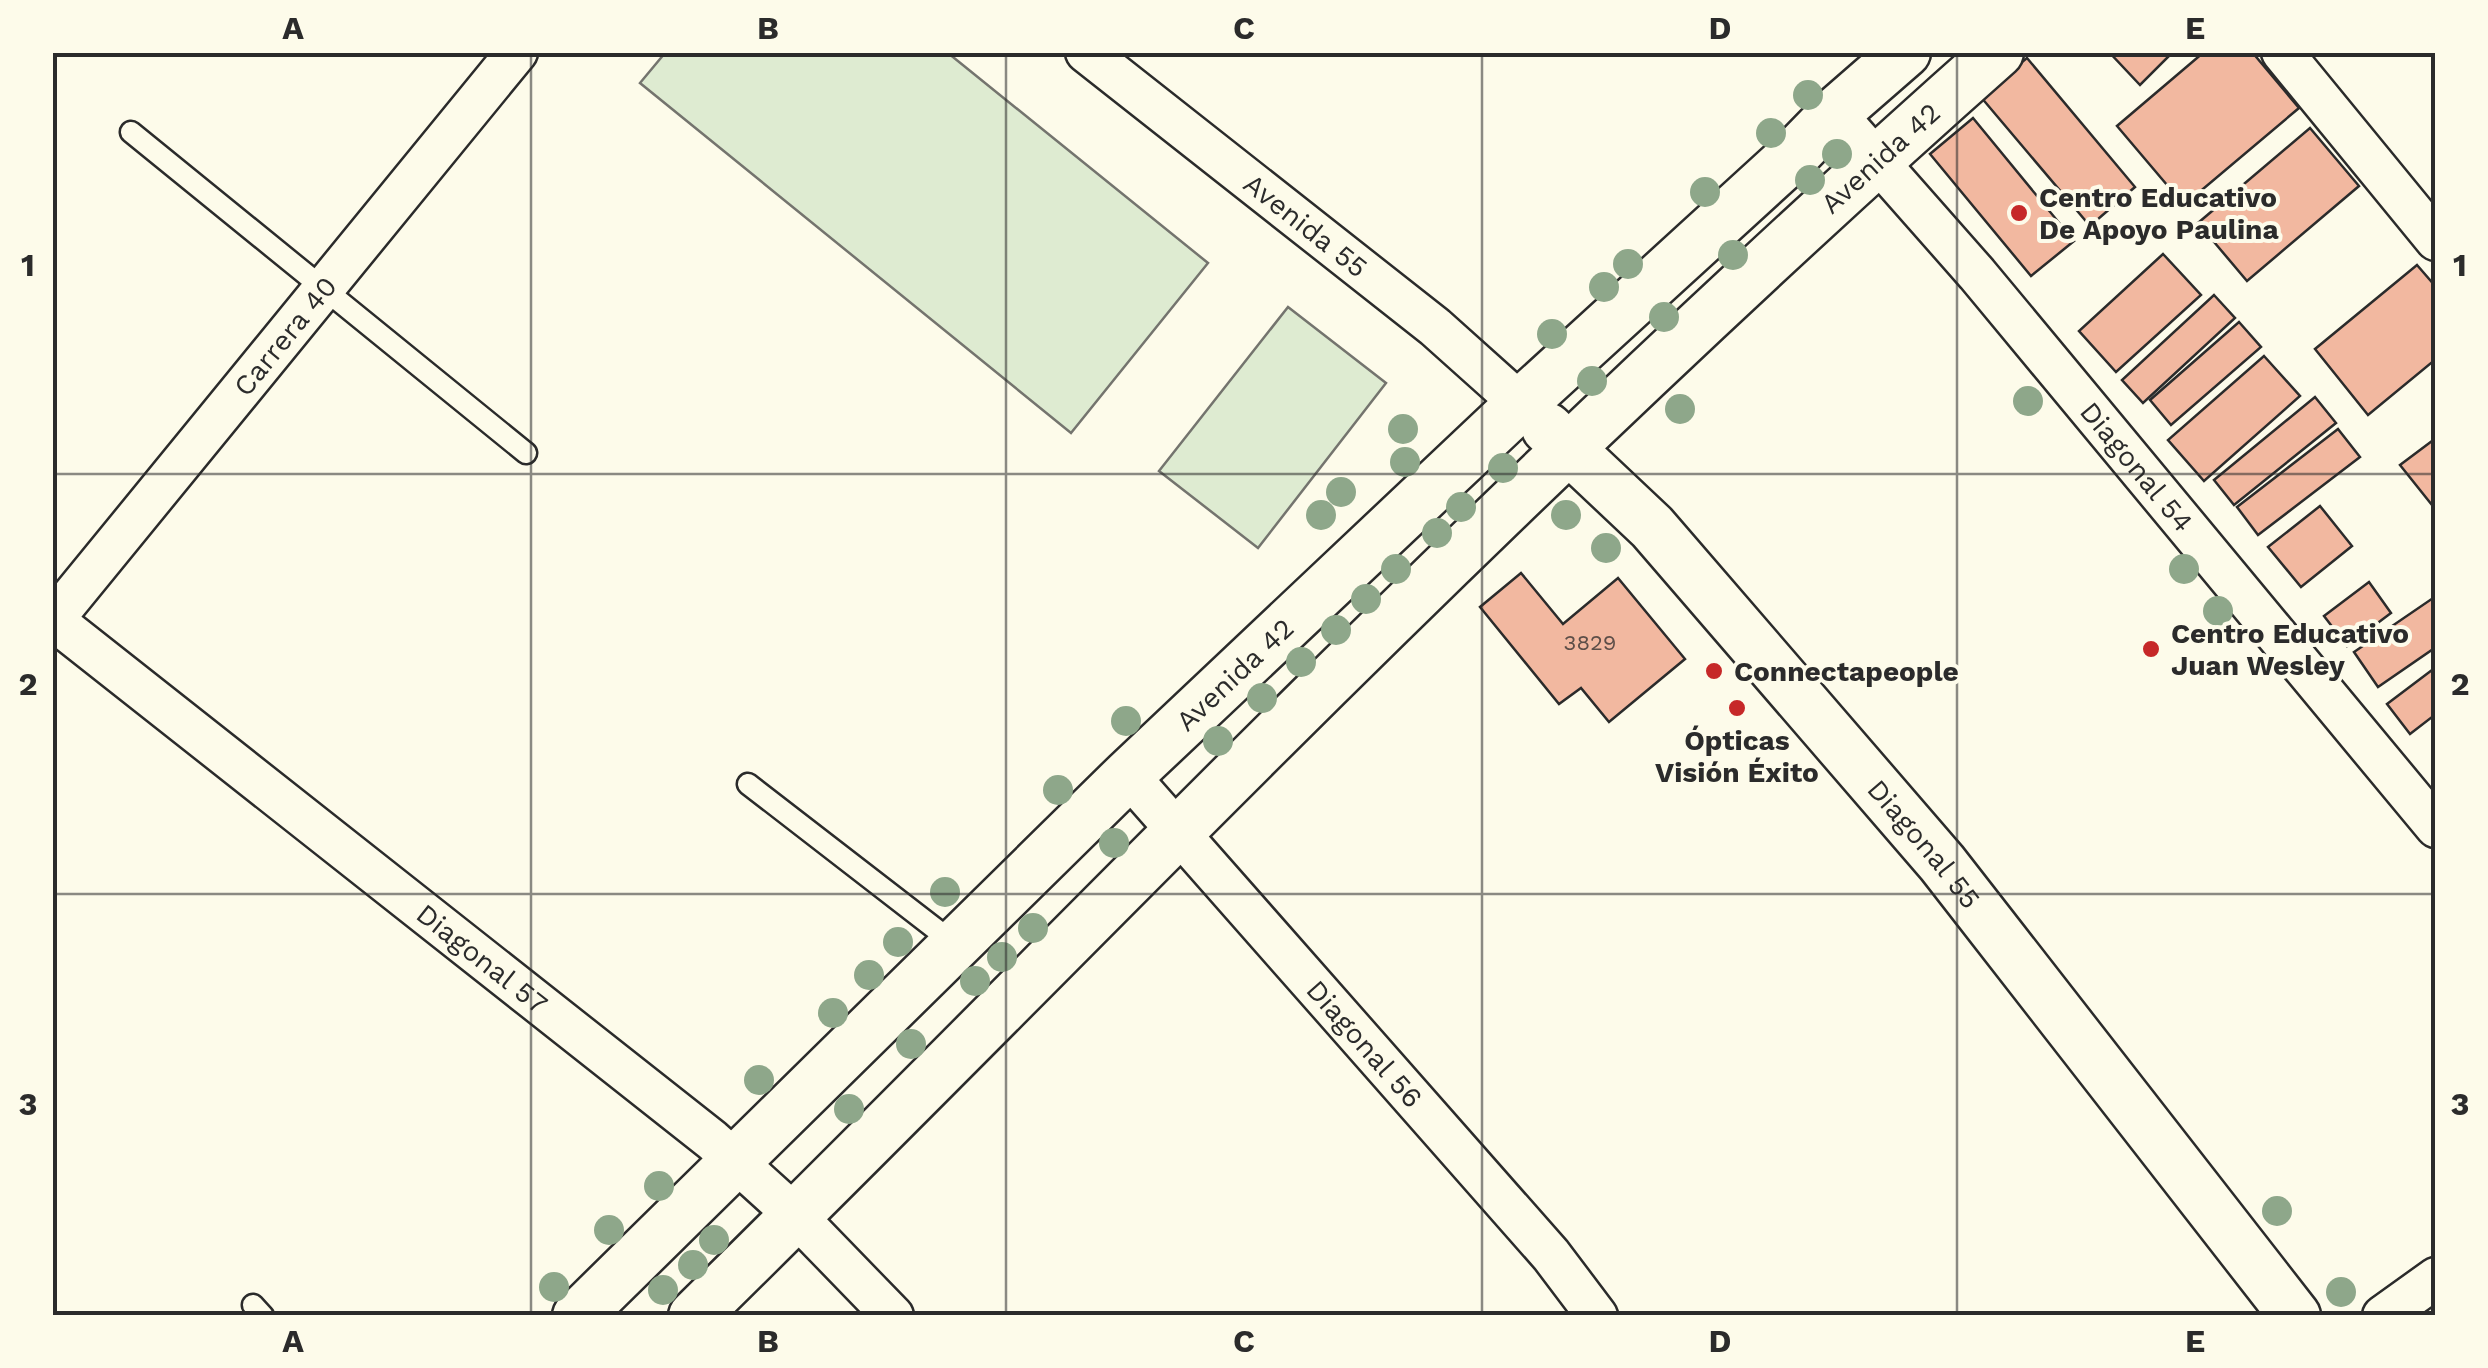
<svg xmlns="http://www.w3.org/2000/svg" width="2488" height="1368" viewBox="0 0 2488 1368" font-family="'Work Sans',sans-serif">
<style>
.green{fill:#deebd1;stroke:#74746e;stroke-width:2.5}
.building{fill:#f2b8a0;stroke:#2b2b2b;stroke-width:2.5}
.lines{fill:none;stroke-linecap:round;stroke-linejoin:round}
.service-casing{stroke:#2b2b2b;stroke-width:25}
.minor-casing{stroke:#2b2b2b;stroke-width:45}
.tertiary-casing{stroke:#2b2b2b;stroke-width:55}
.service{stroke:#fdfbea;stroke-width:20}
.minor{stroke:#fdfbea;stroke-width:40}
.tertiary{stroke:#fdfbea;stroke-width:50}
.tree{fill:#8ea78a}
.grid{fill:none;stroke:#2b2b2b;stroke-width:2.5;stroke-opacity:0.55}
.poi-dot{fill:#c62828;stroke:#fdfbea;stroke-width:4}
.labels{text-anchor:middle;dominant-baseline:central;stroke-width:8;stroke-linejoin:round;paint-order:stroke}
.number-label{font-size:22px;fill:#5d4e48}
.street-label{font-size:28px;fill:#2b2b2b;stroke:#fdfbea}
.poi-label{font-size:28px;font-weight:bold;fill:#2b2b2b;stroke:#fdfbea;text-anchor:start}
.neatline{fill:none;stroke:#2b2b2b;stroke-width:4}
.grid-label{font-size:32px;text-anchor:middle;font-weight:bold;fill:#2b2b2b}
</style>
<rect width="100%" height="100%" fill="#fdfbea"/>
<g class="green">
<path d="M665,53H948L1208,263L1071,433L640,83Z"/>
<path d="M1288,307L1386,383L1258,548L1159,471Z"/>
</g>
<g class="building">
<path d="M2109,52H2173L2140,85Z"/>
<path d="M2204,52H2252L2299,108L2184,205L2117,126Z"/>
<path d="M2027,58L2135,187L2090,226L1980,96Z"/>
<path d="M1973,118L2074,241L2031,276L1930,154Z"/>
<path d="M2310,128L2359,186L2247,281L2198,223Z"/>
<path d="M2163,254L2201,295L2116,372L2079,331Z"/>
<path d="M2417,265L2436,287V359L2368,415L2315,349Z"/>
<path d="M2214,295L2235,318L2143,403L2122,380Z"/>
<path d="M2239,322L2261,347L2171,425L2150,400Z"/>
<path d="M2264,356L2300,396L2204,481L2168,440Z"/>
<path d="M2315,397L2336,423L2234,505L2214,480Z"/>
<path d="M2338,429L2360,457L2258,535L2237,507Z"/>
<path d="M2436,438V510L2400,465Z"/>
<path d="M2320,506L2352,546L2301,587L2268,547Z"/>
<path d="M1521,573L1563,624L1618,578L1685,659L1609,722L1581,688L1559,704L1480,607Z"/>
<path d="M2369,582L2391,613L2347,646L2324,616Z"/>
<path d="M2436,596V647L2378,687L2354,652Z"/>
<path d="M2436,667V714L2410,734L2387,704Z"/>
</g>
<g class="lines">
<defs>
<g id="service">
<path d="M131,132L526,453"/>
<path d="M748,784L955,944"/>
<path d="M253,1305L263,1316"/>
</g>
<g id="minor">
<path id="s1" d="M1086,52L1435,327L1521,404"/>
<path d="M2282,52L2436,240"/>
<path id="s2" d="M1835,113L1977,274L2436,827"/>
<path id="s3" d="M52,619L712,1140L796,1216L893,1316"/>
<path id="s4" d="M52,621L517,52"/>
<path id="s5" d="M1128,775L1551,1255L1597,1316"/>
<path d="M2383,1316L2436,1278"/>
</g>
<g id="tertiary">
<path id="s6" d="M1547,428L1652,527L1942,863L2295,1316"/>
<path id="s7" d="M578,1316L1128,775L1521,404L1798,151L1835,113L1905,52"/>
<path id="s8" d="M694,1316C857,1156 1017,993 1178,832C1444,565 1716,302 1998,52"/>
</g>
</defs>
<use href="#service" class="service-casing"/>
<use href="#minor" class="minor-casing"/>
<use href="#tertiary" class="tertiary-casing"/>
<use href="#service" class="service"/>
<use href="#minor" class="minor"/>
<use href="#tertiary" class="tertiary"/>
</g>
<g class="tree">
<circle cx="1808" cy="95" r="15"/>
<circle cx="1771" cy="133" r="15"/>
<circle cx="1837" cy="154" r="15"/>
<circle cx="1810" cy="180" r="15"/>
<circle cx="1705" cy="192" r="15"/>
<circle cx="1733" cy="255" r="15"/>
<circle cx="1628" cy="264" r="15"/>
<circle cx="1604" cy="287" r="15"/>
<circle cx="1664" cy="317" r="15"/>
<circle cx="1552" cy="334" r="15"/>
<circle cx="1592" cy="381" r="15"/>
<circle cx="2028" cy="401" r="15"/>
<circle cx="1680" cy="409" r="15"/>
<circle cx="1403" cy="429" r="15"/>
<circle cx="1405" cy="462" r="15"/>
<circle cx="1503" cy="468" r="15"/>
<circle cx="1341" cy="492" r="15"/>
<circle cx="1461" cy="507" r="15"/>
<circle cx="1321" cy="515" r="15"/>
<circle cx="1566" cy="515" r="15"/>
<circle cx="1437" cy="533" r="15"/>
<circle cx="1606" cy="548" r="15"/>
<circle cx="1396" cy="569" r="15"/>
<circle cx="2184" cy="569" r="15"/>
<circle cx="1366" cy="599" r="15"/>
<circle cx="2218" cy="611" r="15"/>
<circle cx="1336" cy="630" r="15"/>
<circle cx="1301" cy="662" r="15"/>
<circle cx="1262" cy="698" r="15"/>
<circle cx="1126" cy="721" r="15"/>
<circle cx="1218" cy="741" r="15"/>
<circle cx="1058" cy="790" r="15"/>
<circle cx="1114" cy="843" r="15"/>
<circle cx="945" cy="892" r="15"/>
<circle cx="1033" cy="928" r="15"/>
<circle cx="898" cy="942" r="15"/>
<circle cx="1002" cy="957" r="15"/>
<circle cx="869" cy="975" r="15"/>
<circle cx="975" cy="981" r="15"/>
<circle cx="833" cy="1013" r="15"/>
<circle cx="911" cy="1044" r="15"/>
<circle cx="759" cy="1080" r="15"/>
<circle cx="849" cy="1109" r="15"/>
<circle cx="659" cy="1186" r="15"/>
<circle cx="2277" cy="1211" r="15"/>
<circle cx="609" cy="1230" r="15"/>
<circle cx="714" cy="1240" r="15"/>
<circle cx="693" cy="1265" r="15"/>
<circle cx="554" cy="1287" r="15"/>
<circle cx="663" cy="1290" r="15"/>
<circle cx="2341" cy="1292" r="15"/>
</g>
<path class="grid" d="M531,52V1316M1006,52V1316M1482,52V1316M1957,52V1316M52,474H2436M52,894H2436"/>
<g class="poi-dot">
<circle cx="2019" cy="213" r="10"/>
<circle cx="2151" cy="649" r="10"/>
<circle cx="1714" cy="671" r="10"/>
<circle cx="1737" cy="708" r="10"/>
</g>
<g class="labels">
<g class="number-label">
<text x="1590" y="642">3829</text>
</g>
<g class="street-label">
<text stroke="none"><textPath href="#s8" startOffset="1658">Avenida 42</textPath></text>
<text stroke="none"><textPath href="#s1" startOffset="280">Avenida 55</textPath></text>
<text stroke="none"><textPath href="#s4" startOffset="368">Carrera 40</textPath></text>
<text stroke="none"><textPath href="#s2" startOffset="465">Diagonal 54</textPath></text>
<text stroke="none"><textPath href="#s7" startOffset="918">Avenida 42</textPath></text>
<text stroke="none"><textPath href="#s6" startOffset="562">Diagonal 55</textPath></text>
<text stroke="none"><textPath href="#s3" startOffset="548">Diagonal 57</textPath></text>
<text stroke="none"><textPath href="#s5" startOffset="358">Diagonal 56</textPath></text>
</g>
<g class="poi-label">
<text x="2039" y="197">Centro Educativo<tspan x="2039" dy="32">De Apoyo Paulina</tspan></text>
<text x="2171" y="633">Centro Educativo<tspan x="2171" dy="32">Juan Wesley</tspan></text>
<text x="1734" y="671">Connectapeople</text>
<text x="1737" y="740" text-anchor="middle">Ópticas<tspan x="1737" dy="32">Visión Éxito</tspan></text>
</g>
</g>
<rect width="2488" height="1368" fill="none" stroke="#fdfbea" stroke-width="110"/>
<rect x="55" y="55" width="2378" height="1258" class="neatline"/>
<g class="grid-label">
<text x="293" y="39">A</text>
<text x="768" y="39">B</text>
<text x="1244" y="39">C</text>
<text x="1720" y="39">D</text>
<text x="2195" y="39">E</text>
<text x="28" y="276">1</text>
<text x="2460" y="276">1</text>
<text x="28" y="695">2</text>
<text x="2460" y="695">2</text>
<text x="28" y="1115">3</text>
<text x="2460" y="1115">3</text>
<text x="293" y="1352">A</text>
<text x="768" y="1352">B</text>
<text x="1244" y="1352">C</text>
<text x="1720" y="1352">D</text>
<text x="2195" y="1352">E</text>
</g>
</svg>
